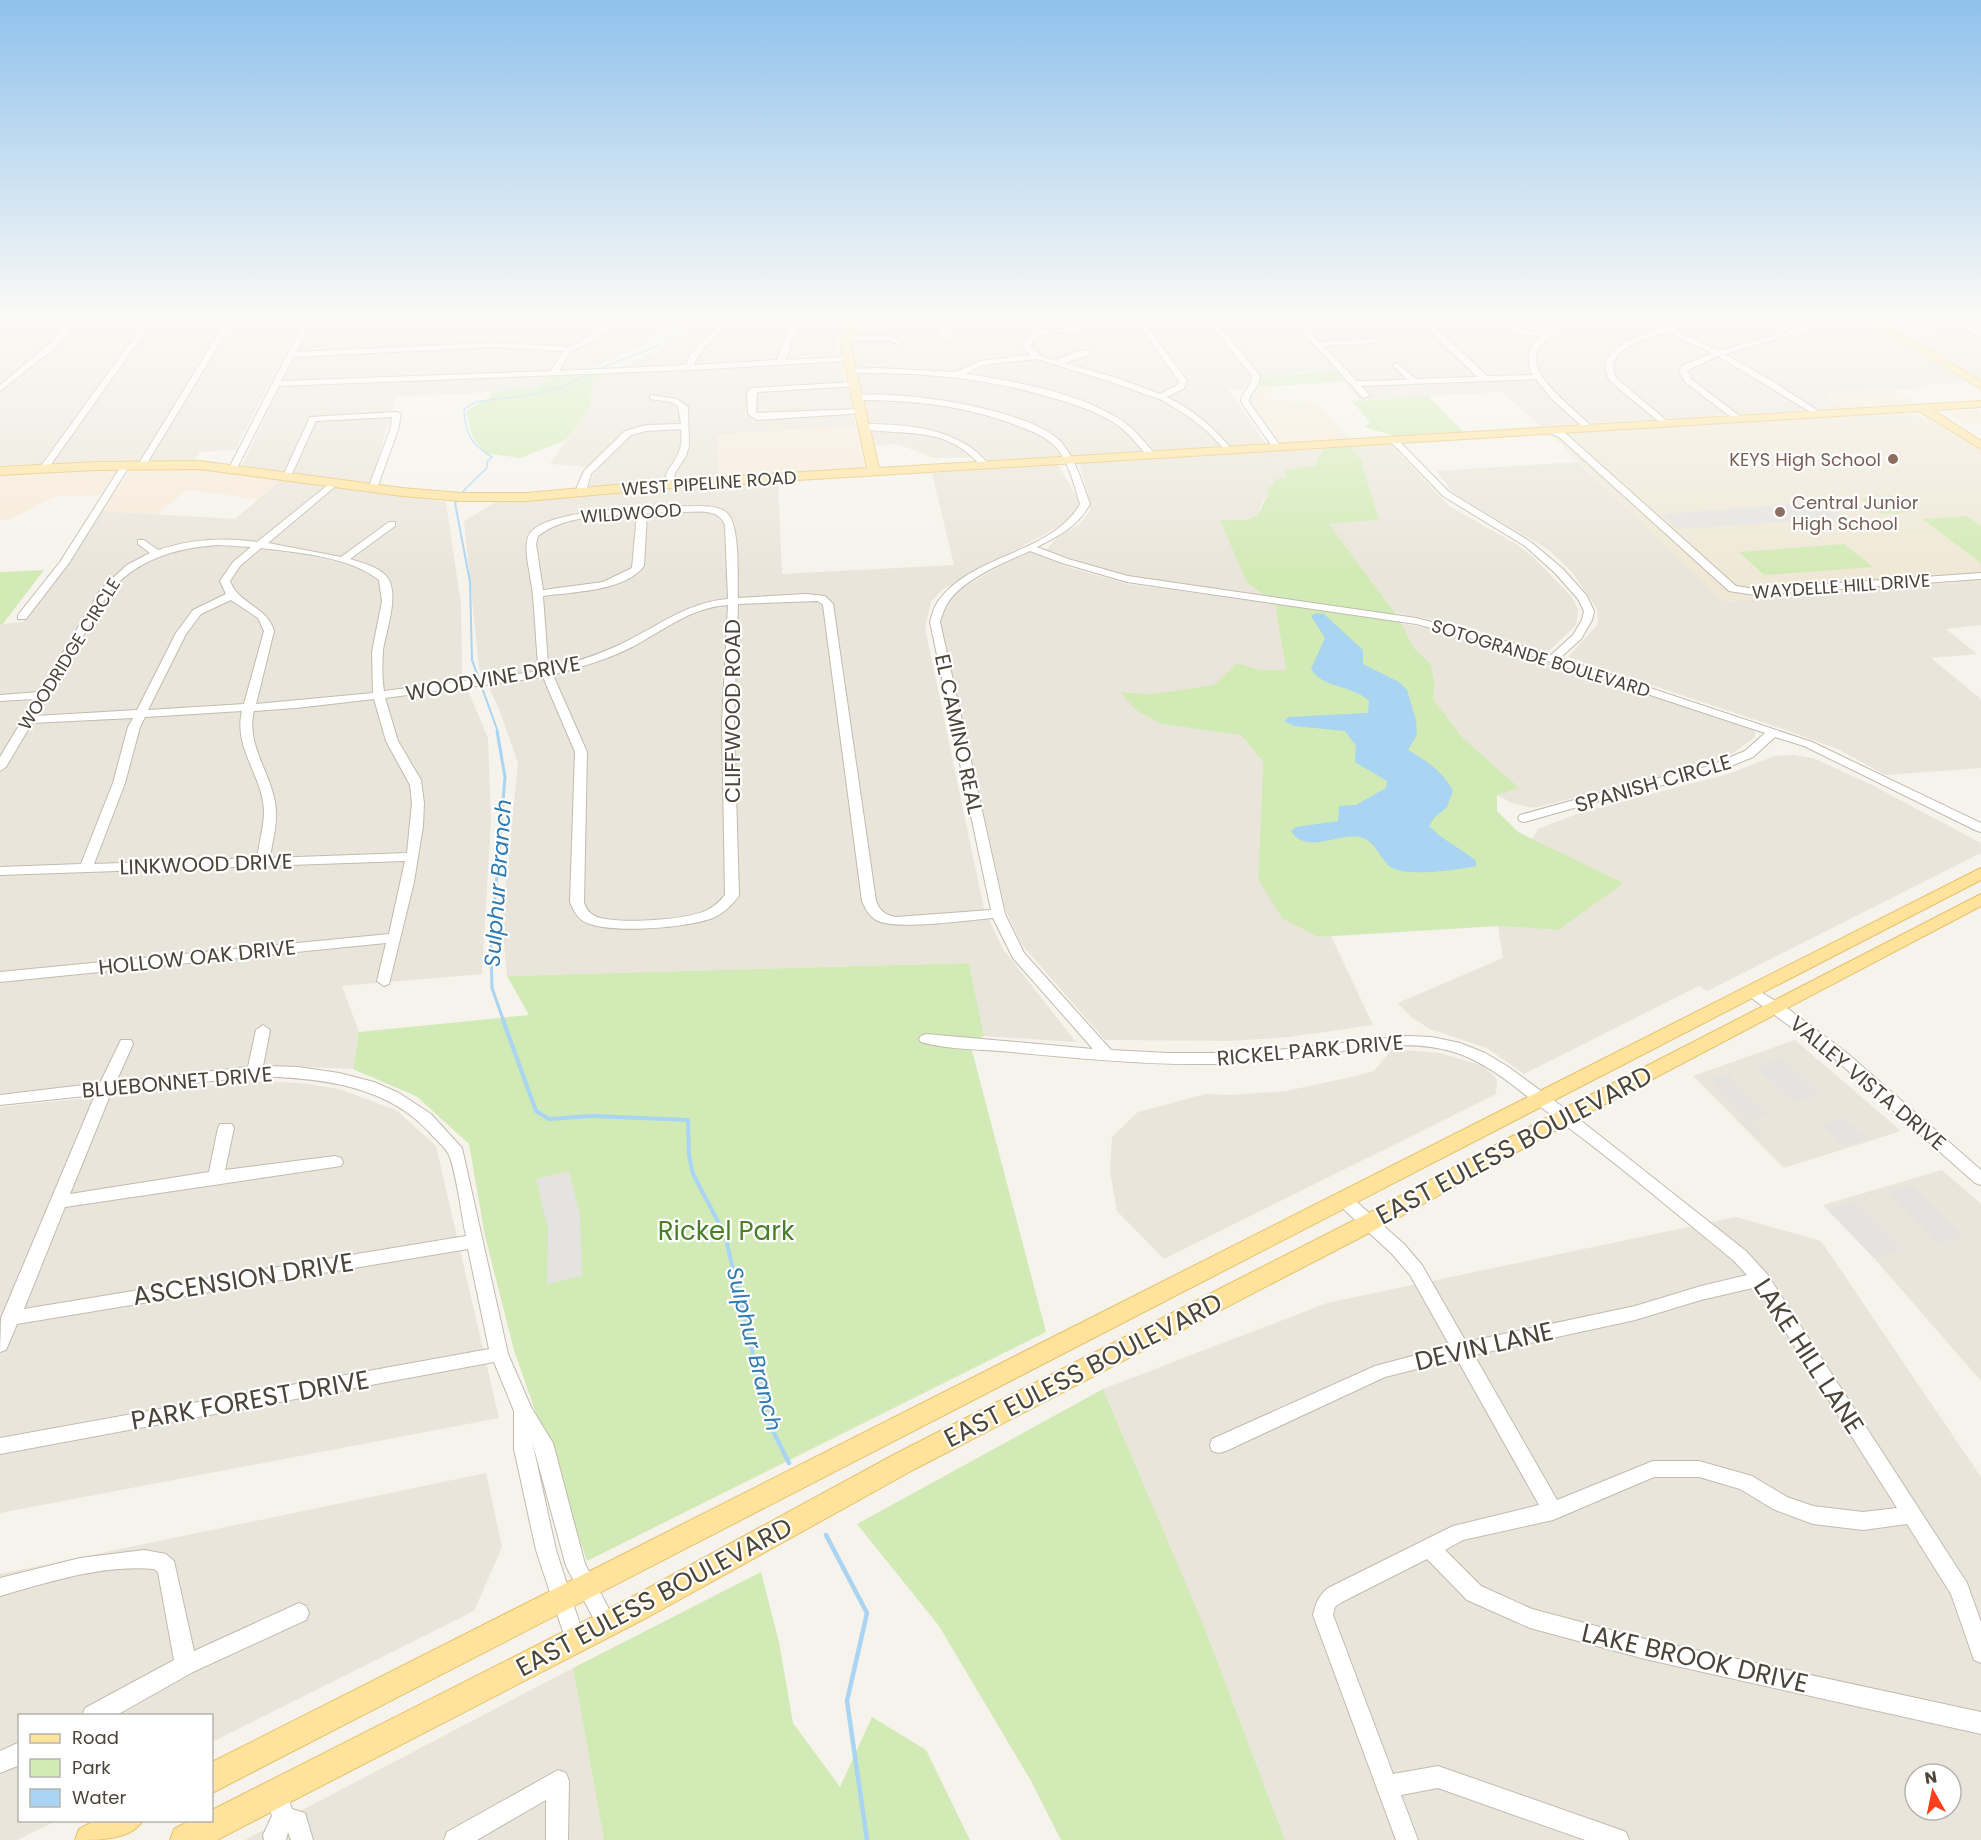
<svg xmlns="http://www.w3.org/2000/svg" width="1981" height="1840" viewBox="0 0 1981 1840" font-family="Poppins,sans-serif">
<style>
.residential{fill:#eae5da;fill-rule:evenodd}
.commercial{fill:#f7ead8}
.education{fill:#efe8d6}
.green{fill:#d2eab5}
.parking{fill:#e5e3e0}
.water{fill:#a9d4f2}
.lines{fill:none;stroke-linecap:round;stroke-linejoin:round}
.stream-far4{stroke:#a9d4f2;stroke-width:1.5}
.stream-far3{stroke:#a9d4f2;stroke-width:2}
.stream-far2{stroke:#a9d4f2;stroke-width:3}
.stream-far1{stroke:#a9d4f2;stroke-width:4}
.stream{stroke:#a9d4f2;stroke-width:4.5}
.minor-casing{stroke:#c2bbae;stroke-width:2}
.major-casing{stroke:#e6c16a;stroke-width:2}
.minor{fill:#fff;fill-rule:evenodd}
.major{fill:#ffe39c;fill-rule:evenodd}
.education-dot{fill:#8d6e63;stroke:#fff;stroke-width:2}
.labels{text-anchor:middle;dominant-baseline:central;stroke-width:4.5;stroke-linejoin:round;paint-order:stroke}
.far-education-label{font-size:18px;fill:#785e54;stroke:#fff;text-anchor:end}
.far-street-label{font-size:18px;fill:#4b4439;stroke:#fff}
.street-label{font-size:21px;fill:#4b4439;stroke:#fff}
.water-label{font-size:22px;font-style:italic;fill:#2e7ab2;stroke:#fff}
.near-street-label{font-size:26px;fill:#4b4439;stroke:#fff}
.near-park-label{font-size:26px;fill:#4a7f2a;stroke:#fff}
</style>
<rect width="100%" height="100%" fill="#f6f3ec"/>
<g class="residential">
<path d="M0,318H303L235,450L200,452L194,461L0,465Z"/>
<path d="M314,318H672L645,344L588,369L557,370L537,388L529,390L396,397L370,485L242,465Z"/>
<path d="M687,318H854L836,339L856,426L717,435L719,478L588,488L589,480L599,468L550,464L590,407L592,383L610,372L666,347L688,327Z"/>
<path d="M868,318H1861L1967,382L1925,385L1929,388L1825,394L1844,408L1540,426L1502,392L1360,400L1335,371L1297,373V375L1249,378L1248,383L1242,389L1228,390L1267,445L989,463L985,457L934,458L897,444L875,446L851,358L850,341Z"/>
<path d="M1908,318H1981V380L1907,339L1939,337Z"/>
<path d="M1391,445L1449,506L1516,544L1532,556L1572,597L1578,609L1576,625L1550,650L1542,651L1461,625L1395,613L1328,524L1379,520L1361,461L1351,447Z"/>
<path d="M1323,449L1316,462L1317,466L1307,469L1283,470L1287,477L1273,481L1275,483L1270,496L1263,500L1259,512L1253,517L1241,519L1247,583L1262,595L1134,577L1098,568L1046,550L1057,537L1080,524L1090,511L1089,497L1079,463Z"/>
<path d="M1578,462L1724,601L1981,581V625L1946,629L1977,654L1931,658L1981,699V768L1885,775L1840,750L1786,730L1568,657L1598,624L1597,609L1572,572L1549,550L1454,494L1436,471Z"/>
<path d="M1058,465L1078,499L1080,509L1074,518L942,590L931,602L925,628L984,909L1003,949L1076,1042L984,1036L969,963L507,976L502,920L518,763L499,709L479,667L464,521L497,501L554,499L679,487L778,481L782,574L954,565L932,473Z"/>
<path d="M282,479L446,502L461,604L462,676L488,738L491,820L482,974L342,986L359,1032L353,1069L286,1066L231,1069L0,1094V624L23,622L101,511L235,519Z"/>
<path d="M1030,552L1074,569L1128,584L1275,604L1286,670H1261L1237,663L1215,685L1152,694L1121,692L1161,724L1241,735L1263,762L1258,879L1318,937L1331,936L1373,1025L1289,1037L1230,1041L1105,1040L1022,945L1006,911L939,624L945,604L957,591L1020,554Z"/>
<path d="M1399,623L1452,633L1569,669L1746,727L1755,731V737L1733,753L1698,767L1533,808L1512,803L1497,795L1518,788L1463,738L1433,699L1435,685L1431,664L1414,648Z"/>
<path d="M1793,755L1813,758L1870,784L1981,843V853L1707,991L1699,986L1524,1074L1487,1048L1430,1029L1411,1017L1398,1003L1503,958L1498,926L1559,930L1624,883L1532,839L1538,829L1579,813L1728,774L1775,756Z"/>
<path d="M1795,1040L1901,1131L1784,1168L1693,1076Z"/>
<path d="M1392,1049L1440,1053L1483,1066L1497,1079L1496,1094L1164,1259L1117,1211L1110,1171L1112,1137L1138,1112L1206,1094L1233,1095L1286,1091L1351,1077L1374,1071Z"/>
<path d="M250,1081L302,1083L339,1089L396,1110L436,1146L499,1418L0,1513V1107Z"/>
<path d="M1942,1170L1981,1204V1381L1874,1258L1823,1205Z"/>
<path d="M1736,1217L1821,1241L1981,1477V1840H1285L1204,1626L1103,1389L1327,1303ZM1915,1774H1951V1810H1915Z"/>
<path d="M486,1473L502,1547L474,1611L212,1742V1716H20V1820L56,1821L17,1840H0V1574Z"/>
<path d="M573,1668L604,1840H245Z"/>
</g>
<g class="commercial">
<path d="M1257,387L1270,388L1271,399L1299,403L1316,402L1349,439L1285,444L1277,441L1250,400Z"/>
<path d="M1895,390L1919,405L1846,409L1824,394Z"/>
<path d="M1976,410L1981,413V424L1963,425L1949,414L1954,411Z"/>
<path d="M856,426L864,468L719,478L717,435Z"/>
<path d="M176,468L223,471L282,479L259,499L187,490L158,514L101,511L131,469Z"/>
<path d="M119,469L100,495L53,497L11,519L0,520V473Z"/>
</g>
<path class="education" d="M1903,413L1927,418L1981,450V581L1723,601L1549,433Z"/>
<g class="green">
<path d="M1335,371L1344,382L1257,387L1260,378Z"/>
<path d="M610,372L592,383L590,407L566,440L520,458L485,453L472,436L466,411L489,398L491,392L537,388L554,373Z"/>
<path d="M1428,396L1463,432L1392,436C1385,431 1374,432 1365,427L1370,422L1352,401Z"/>
<path d="M1351,447L1361,460L1379,520L1329,524L1395,613L1414,648L1431,664L1435,685L1433,699L1463,738L1519,788L1497,795V811L1518,832L1624,883L1559,930L1498,926L1318,937L1282,918L1258,879L1263,762L1241,735L1161,724L1136,710L1120,692L1152,694L1214,685L1237,663L1261,670H1286L1275,604L1247,583L1220,520C1230,520 1252,522 1259,512C1264,505 1262,501 1269,496L1266,490L1275,483L1273,480L1287,477L1283,470L1317,466L1316,462L1323,449Z"/>
<path d="M1891,496L1912,512L1881,514L1861,498Z"/>
<path d="M1967,516L1981,526V563L1922,519Z"/>
<path d="M1844,544L1873,567L1764,575L1739,552Z"/>
<path d="M44,570L2,625H0V572Z"/>
<path d="M969,963L984,1036L970,1043L1046,1332L587,1561L514,1350L485,1236L469,1144L416,1096L353,1069L359,1032L529,1015L507,976Z"/>
<path d="M1103,1389L1204,1626L1285,1840H1061L1031,1781L939,1626L857,1524Z"/>
<path d="M761,1572L779,1642L793,1723L840,1787L872,1717L926,1750L970,1840H604L573,1668Z"/>
</g>
<g class="parking">
<path d="M1826,502L1846,518L1678,529L1661,514Z"/>
<path d="M1780,1058L1821,1094L1795,1103L1755,1067Z"/>
<path d="M1730,1075L1737,1087L1767,1115L1748,1121L1763,1136L1756,1138L1741,1122L1748,1120L1719,1091L1710,1077Z"/>
<path d="M1843,1117L1867,1138L1844,1146L1821,1125Z"/>
<path d="M569,1171L580,1215L582,1276L547,1284L548,1229L536,1179Z"/>
<path d="M1913,1185L1964,1237L1938,1244L1887,1192Z"/>
<path d="M1855,1202L1902,1250L1874,1258L1828,1210Z"/>
</g>
<path class="water" d="M1317,613L1324,614L1363,650V664L1399,682L1407,690L1416,720L1417,735L1408,750C1427,761 1443,772 1453,791L1447,807L1434,818L1429,826C1442,840 1461,848 1476,861V866C1458,870 1402,878 1389,866C1379,856 1374,840 1360,837C1337,833 1306,855 1291,831L1296,827L1338,821L1339,806L1356,805L1386,788L1387,781L1355,762L1356,746L1345,731L1294,726L1284,721L1289,717L1368,713L1369,701C1353,685 1323,689 1311,669L1325,638L1311,616Z"/>
<g class="lines">
<path class="stream-far4" d="M455,502L466,488L487,468V462L492,457C471,445 465,433 464,409L476,402L542,393L565,386L606,366L658,346L681,325L680,318"/>
<path class="stream-far3" d="M457,501L455,503L470,582L472,660L498,732"/>
<path class="stream-far2" d="M497,731L505,777L491,948L492,988L504,1022"/>
<path class="stream-far1" d="M503,1020L536,1111L549,1119L592,1116L688,1120L689,1156L693,1174L725,1235L760,1385"/>
<g class="stream">
<path d="M760,1383L770,1425L789,1463"/>
<path d="M826,1535L867,1613L847,1701L867,1840"/>
</g>
<defs>
<g id="minor">
<path d="M53,318H111L77,322L56,347L0,391V385L50,343L69,322L0,325V321Z"/>
<path d="M148,318H155L47,470H41V466Z"/>
<path d="M228,318H235L146,465L139,467L138,465Z"/>
<path d="M306,318H314L296,352L493,343L570,347L597,332L605,323V318H613C612,340 581,342 569,354C565,358 562,366 559,371L686,365C692,345 713,336 723,318H730C721,336 700,346 694,365L777,360L793,318H801L785,360L847,357L851,359L847,361L689,370L279,386L237,468L230,470L229,468ZM493,347L563,351L551,371L281,381L294,357Z"/>
<path d="M942,318H949L945,327L947,334L953,338L952,340C943,341 940,334 937,327Z"/>
<path d="M1135,318H1141L1144,322L1231,318L1216,321L1260,376C1260,387 1249,392 1249,402L1281,447L1280,449H1274L1241,402C1241,392 1252,387 1252,376L1209,322L1147,326L1187,381L1184,388L1167,397C1193,410 1214,427 1232,450L1228,453L1206,430L1185,414L1162,400L1111,382L1037,359L982,365L966,374C1014,381 1080,393 1121,420C1134,429 1144,441 1154,453V457H1148C1138,445 1129,433 1116,424C1096,411 1072,403 1049,397C984,377 918,372 850,373L846,371L850,369L877,368L956,372L980,361L1030,355L1022,345L1028,337L1039,331L1137,322ZM1140,326L1179,381L1178,385L1160,394L1117,378L1064,363L1091,354V350C1065,349 1054,375 1030,345L1037,337L1050,333Z"/>
<path d="M1290,318H1297L1319,342L1378,339L1379,341L1375,343L1323,346L1357,381L1407,380L1393,365L1397,363L1416,379L1478,377L1428,330L1425,318H1433L1435,327L1487,376L1533,375C1525,361 1528,346 1541,337L1501,329V325L1546,334L1578,318H1588C1574,327 1556,330 1543,343C1516,370 1576,409 1592,427L1585,429L1551,398L1536,379L1361,386L1370,396L1363,398Z"/>
<path d="M1635,318C1647,318 1655,325 1667,327C1677,328 1699,318 1713,318L1674,330L1719,351L1803,327L1873,320L1877,322L1873,324L1804,331L1725,354L1777,384L1820,412L1821,414L1817,416L1718,356L1688,370L1691,379L1742,418L1735,420L1685,382L1679,371L1682,366L1712,353L1666,332C1647,338 1602,349 1616,378L1667,421L1668,423L1664,426L1610,381C1591,350 1638,336 1660,329Z"/>
<path d="M1949,318H1957L1981,334V339Z"/>
<path d="M847,336H890L904,343L900,345L889,340H844L843,338Z"/>
<path d="M853,382H856V386L757,392L756,413L860,409L864,411L863,413L757,420L748,414L747,392L752,388Z"/>
<path d="M650,395L677,399L688,407L689,446L686,456L675,473L673,486H667C662,471 673,467 678,454C682,446 682,437 681,429L646,431L631,435L591,474L587,487L589,492L581,494L577,487L584,471L625,431L646,425L681,424L678,406L671,402L650,399Z"/>
<path d="M854,396C898,389 1030,409 1061,442C1076,459 1082,483 1090,504C1077,527 1060,535 1037,547L1068,559L1128,576L1416,618L1516,644L1551,655L1573,635L1582,620L1584,611L1578,599L1555,573L1525,546L1443,496L1389,440L1396,438L1449,492L1531,542L1563,569L1587,596L1594,611L1592,620L1581,639L1560,658L1812,742L1981,823V832L1977,831L1804,746L1775,737L1753,757L1714,773L1628,793L1524,822L1520,821L1518,818L1520,815L1621,787L1706,767L1745,751L1765,733L1508,648L1416,624L1127,582L1062,563L1030,551C1005,562 961,580 947,604C944,609 942,616 940,622L1005,914L1024,953L1111,1050L1168,1053H1248L1407,1036L1432,1037L1460,1043L1485,1053L1507,1066L1575,1116L1746,1251L1767,1274L1967,1583L1981,1622V1663L1974,1660L1951,1594L1907,1524L1863,1530L1813,1524L1773,1509L1740,1489L1699,1477H1654L1553,1520L1463,1540L1445,1550L1481,1586L1532,1609L1645,1639L1981,1712V1734L1645,1659L1530,1628L1467,1600L1427,1559L1342,1602L1335,1607L1333,1615L1393,1774L1438,1766L1618,1829L1626,1832L1629,1840H1585L1438,1788L1401,1795L1418,1840H1396L1313,1615C1316,1603 1318,1596 1328,1588L1453,1526L1539,1505L1457,1359L1385,1377L1226,1451L1219,1453L1212,1451L1210,1445L1212,1439L1375,1366L1450,1346L1410,1275L1392,1254L1338,1204L1336,1200L1338,1196L1344,1194L1350,1196L1404,1244L1422,1265L1466,1342L1635,1306L1701,1286L1747,1275L1734,1261C1671,1209 1608,1156 1542,1108C1515,1087 1488,1063 1454,1052C1395,1034 1329,1057 1270,1061C1184,1069 1097,1060 1011,1052C983,1049 948,1050 921,1042L919,1039L921,1036L926,1034L1093,1049L1013,958L993,918C967,920 896,931 876,920C869,916 865,908 862,901L823,605L818,601L738,604L734,722L739,896C733,904 724,913 715,917C690,928 606,935 583,921C576,916 573,909 570,902L575,752L543,677L385,698L398,741L421,780L424,803L423,826L414,882L389,984L384,986L377,981L386,943L0,982V972L389,934L405,861L0,875V867L81,864L113,783L128,727L133,718L32,723L6,767L0,771V757L35,699L0,701V695L39,692L101,589L127,565L150,553L138,544V540H144L158,550C190,539 223,537 257,542L334,480L337,481V485L268,543L341,557L389,522H395V526L350,559C363,563 379,567 387,577C400,594 386,631 383,650C382,663 382,678 384,691L541,671L538,664C536,641 535,618 533,596C532,580 523,551 528,537C539,506 669,507 699,506C708,506 719,507 726,512C741,524 737,579 738,598L806,594L825,596L833,604L876,901C880,911 885,915 896,917L991,910L930,622C932,615 934,606 939,600C973,554 1053,553 1080,504C1074,485 1069,461 1055,446C1046,437 1034,432 1023,428C970,406 914,400 857,400H854ZM683,512C699,512 718,508 725,525L728,599C687,602 657,627 621,644C598,655 575,662 551,669L548,664L543,596C572,592 626,591 644,566L647,513ZM637,514L632,568L603,582L543,590L536,544L538,536C565,515 604,516 637,514ZM218,545L251,547L233,562L220,581L226,594L193,610L176,633L137,710L36,716L109,592C138,559 175,548 218,545ZM261,548C299,553 348,556 379,580L382,601L372,652L373,693L256,704L274,631C267,606 239,605 230,581L240,566ZM231,600L258,618L264,631L244,704L148,710L186,634L201,614ZM728,605L722,722L725,895C720,901 714,907 707,910C689,920 613,925 595,916C589,913 586,909 584,902L587,752L553,675C580,667 607,660 632,647C663,631 691,607 728,605ZM374,699L386,741L410,785L412,803L407,853L270,858C272,843 277,826 276,811C274,775 245,747 254,711L296,708ZM242,711C233,748 263,776 264,811C264,826 259,843 257,858L94,864L125,783L140,727L145,717ZM1757,1287L1897,1508L1863,1512L1813,1506L1787,1497L1752,1476L1699,1461H1653L1557,1500L1474,1355L1635,1320L1701,1300Z"/>
<path d="M397,412L401,414L398,430L376,491L368,489L390,430L392,417L316,421L291,476L287,479L283,476L310,417Z"/>
<path d="M864,424C908,424 961,428 990,466L983,468C947,425 909,436 861,429V425Z"/>
<path d="M1547,428L1565,433L1736,586L1755,589L1981,573V579L1755,595L1729,591L1559,437L1547,432Z"/>
<path d="M123,463L130,465L69,563L26,619H18V615L60,562Z"/>
<path d="M1751,986L1787,1008L1847,1053L1981,1170V1185L1975,1183L1836,1060L1746,994L1744,991L1746,988Z"/>
<path d="M263,1025L270,1030L263,1066L298,1067L339,1073L374,1082L399,1093L431,1114L462,1148L508,1354L531,1407L553,1443L585,1564L617,1624L614,1631L607,1634L600,1631L566,1566L532,1441L556,1550L585,1640L582,1647L575,1650L568,1647L536,1550L514,1449V1411L494,1362L0,1454V1438L489,1349L468,1249L17,1324L6,1350L0,1352L1,1318L95,1095L0,1105V1095L100,1083L119,1044L121,1040H131L133,1044L116,1082L248,1067L256,1030ZM255,1076C318,1078 387,1084 431,1134C437,1141 446,1148 449,1155C457,1176 461,1213 466,1236L24,1309L65,1207L341,1166L343,1162L341,1158L335,1156L225,1170L234,1128L232,1124H220L218,1128L209,1172L70,1194L111,1093Z"/>
<path d="M144,1550L166,1554L174,1561L194,1651L299,1603L306,1606L309,1613L306,1620L193,1672L115,1716H82L85,1708L174,1660L158,1572L154,1569C104,1564 48,1582 0,1596V1578L80,1558Z"/>
<path d="M20,1742V1765L0,1773V1751Z"/>
<path d="M558,1770L566,1773L569,1781L568,1840H546V1800L477,1840H444L447,1832Z"/>
<path d="M276,1783L284,1786L292,1809L305,1813L313,1840H291L288,1832L286,1840H264L263,1835L272,1816L265,1794L268,1786Z"/>
</g>
<g id="major">
<path d="M856,318H867L854,333L851,348L879,468L1981,401V407L1933,410L1981,441V449L1919,411L670,488L527,501H461L402,496L199,469L96,470L0,475V467L96,462L199,461L402,488L461,493H527L670,480L867,468L841,348L844,332Z"/>
<path d="M1863,318H1875L1981,381V389Z"/>
<path d="M1981,868V880L212,1793V1762Z"/>
<path d="M1981,894V906L1573,1121L1398,1218L915,1469L650,1616L217,1840H170L174,1829L191,1820H212V1810L630,1598L897,1453L1382,1206L1559,1111Z"/>
<path d="M96,1820H143C132,1840 99,1840 75,1840L79,1829Z"/>
</g>
</defs>
<use href="#minor" class="minor-casing"/>
<use href="#major" class="major-casing"/>
<use href="#minor" class="minor"/>
<use href="#major" class="major"/>
</g>
<linearGradient id="sky" x2="0" y2="1"><stop stop-color="#8fc1ec"/><stop offset="0.55" stop-color="#fbfaf6"/><stop offset="1" stop-color="#fbfaf6" stop-opacity="0"/></linearGradient>
<rect width="1981" height="576" fill="url(#sky)"/>
<g class="education-dot">
<circle cx="1893" cy="459" r="6"/>
<circle cx="1780" cy="512" r="6"/>
</g>
<g class="labels">
<g class="far-education-label">
<text x="1881" y="459">KEYS High School</text>
<text x="1792" y="502" text-anchor="start">Central Junior<tspan x="1792" dy="21">High School</tspan></text>
</g>
<g class="far-street-label">
<text transform="translate(709 483) rotate(-4)">WEST PIPELINE ROAD</text>
<text transform="translate(631 513) rotate(-4)">WILDWOOD</text>
<text transform="translate(1841 586) rotate(-4)">WAYDELLE HILL DRIVE</text>
<text transform="translate(69 654) rotate(-58)">WOODRIDGE CIRCLE</text>
<text transform="translate(1541 658) rotate(17)">SOTOGRANDE BOULEVARD</text>
</g>
<g class="street-label">
<text transform="translate(493 678) rotate(-10)">WOODVINE DRIVE</text>
<text transform="translate(732 711) rotate(-90)">CLIFFWOOD ROAD</text>
<text transform="translate(959 734) rotate(78)">EL CAMINO REAL</text>
<text transform="translate(1653 783) rotate(-16)">SPANISH CIRCLE</text>
<text transform="translate(206 864) rotate(-2)">LINKWOOD DRIVE</text>
<text transform="translate(197 957) rotate(-6)">HOLLOW OAK DRIVE</text>
<text transform="translate(1310 1050) rotate(-5)">RICKEL PARK DRIVE</text>
<text transform="translate(177 1082) rotate(-5)">BLUEBONNET DRIVE</text>
<text transform="translate(1868 1083) rotate(40)">VALLEY VISTA DRIVE</text>
</g>
<g class="water-label">
<text transform="translate(498 883) rotate(-86)">Sulphur Branch</text>
<text transform="translate(754 1349) rotate(76)">Sulphur Branch</text>
</g>
<g class="near-street-label">
<text transform="translate(1514 1145) rotate(-28)">EAST EULESS BOULEVARD</text>
<text transform="translate(243 1279) rotate(-9)">ASCENSION DRIVE</text>
<text transform="translate(1484 1346) rotate(-13)">DEVIN LANE</text>
<text transform="translate(1809 1356) rotate(57)">LAKE HILL LANE</text>
<text transform="translate(1083 1370) rotate(-27)">EAST EULESS BOULEVARD</text>
<text transform="translate(250 1400) rotate(-10)">PARK FOREST DRIVE</text>
<text transform="translate(654 1597) rotate(-28)">EAST EULESS BOULEVARD</text>
<text transform="translate(1695 1658) rotate(13)">LAKE BROOK DRIVE</text>
</g>
<g class="near-park-label">
<text x="726" y="1231">Rickel Park</text>
</g>
</g>
<rect x="18" y="1714" width="195" height="108" fill="#ffffff" stroke="#b7b4b0" stroke-width="1.5"/>
<rect x="30" y="1734" width="30" height="9" fill="#ffe39c" stroke="#b7b4b0" stroke-width="1.5"/>
<text x="72" y="1744" font-size="18" fill="#4b4439">Road</text>
<rect x="30" y="1759" width="30" height="18" fill="#d2eab5" stroke="#b7b4b0" stroke-width="1.5"/>
<text x="72" y="1774" font-size="18" fill="#4b4439">Park</text>
<rect x="30" y="1789" width="30" height="18" fill="#a9d4f2" stroke="#b7b4b0" stroke-width="1.5"/>
<text x="72" y="1804" font-size="18" fill="#4b4439">Water</text>
<g transform="translate(1933 1792) rotate(351)"><circle r="28" fill="#ffffff" stroke="#b7b4b0" stroke-width="1.5"/>
<path d="M0-4.5L10 22L0 15L-10 22Z" fill="#fc3f1d"/>
<text y="-9" font-size="16" font-weight="bold" text-anchor="middle" fill="#4b4439">N</text>
</g>
</svg>
